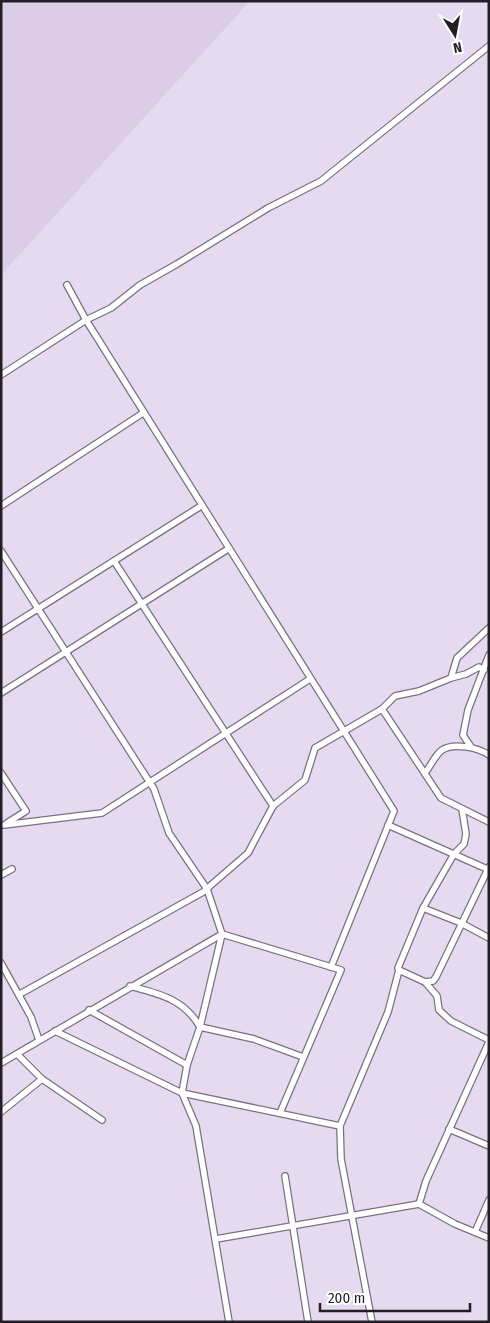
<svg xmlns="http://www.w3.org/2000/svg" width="490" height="1323" viewBox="0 0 490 1323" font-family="'Fira Sans Condensed',sans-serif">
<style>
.built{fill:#dbcce8}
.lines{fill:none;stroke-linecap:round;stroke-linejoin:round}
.minor-casing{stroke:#7a7083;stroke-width:8}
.minor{stroke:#fff;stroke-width:5.5}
</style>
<rect width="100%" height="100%" fill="#e5daef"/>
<path class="built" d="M1,1H250L1,275Z"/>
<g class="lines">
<defs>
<g id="minor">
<path d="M67,285L86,320L394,811L331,967"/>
<path d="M1,375L86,320L111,308L140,285L177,264L268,208L321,181L489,46"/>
<path d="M1,506L143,413"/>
<path d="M1,551L154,789L169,833L207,889L222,934L1,1063"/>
<path d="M1,632L201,506"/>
<path d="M451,678L466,674L479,667L484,670"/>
<path d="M1,693L228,549"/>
<path d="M382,709L441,798L489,822"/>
<path d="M471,747L463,735L468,710L489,655"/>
<path d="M1,773L26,811L7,823"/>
<path d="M425,773C430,767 435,755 442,750C454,742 479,748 489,755"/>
<path d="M273,806L305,780L315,748L382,709L395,696L419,691L451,678L457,658L489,628"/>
<path d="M462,809L466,834L464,844L454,854L423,908L398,968L399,970L425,982L437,996L439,1010L451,1021L489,1040"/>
<path d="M4,825L102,813L310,679"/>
<path d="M388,825L487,869"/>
<path d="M1,875L12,869"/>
<path d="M423,908L461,923L489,938"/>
<path d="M1,963L31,1017L39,1040"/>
<path d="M425,982L433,981L436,977L489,867"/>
<path d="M130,986C160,994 184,999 200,1027L254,1039L303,1057"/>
<path d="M20,994L203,892L248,853L273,806L114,561"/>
<path d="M89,1010L187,1065"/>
<path d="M55,1031L182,1093L340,1126"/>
<path d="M489,1042L426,1181L419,1204L455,1224L489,1238"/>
<path d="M17,1054L42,1079L102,1120"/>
<path d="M1,1112L42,1079"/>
<path d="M449,1129L489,1146"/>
<path d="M285,1176L308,1322"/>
<path d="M475,1232L489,1200"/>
<path d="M216,1239L419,1204"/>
<path d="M229,1322L196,1126L182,1093L187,1065L200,1027L222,934L341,970L280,1113"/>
<path d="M372,1322L341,1159L340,1126L388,1012L399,970"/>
</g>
</defs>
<use href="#minor" class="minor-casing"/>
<use href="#minor" class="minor"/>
</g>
<rect width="490" height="1323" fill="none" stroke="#221e25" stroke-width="5"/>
<g transform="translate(455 35) rotate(169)" stroke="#ffffff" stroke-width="4" paint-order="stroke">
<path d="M0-4L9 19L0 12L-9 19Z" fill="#221e25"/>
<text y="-8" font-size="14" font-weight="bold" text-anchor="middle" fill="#221e25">N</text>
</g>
<path d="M320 1303v8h150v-8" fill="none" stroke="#221e25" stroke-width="2.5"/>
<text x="328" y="1303" font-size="15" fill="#221e25" stroke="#ffffff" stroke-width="4" paint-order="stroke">200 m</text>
</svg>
